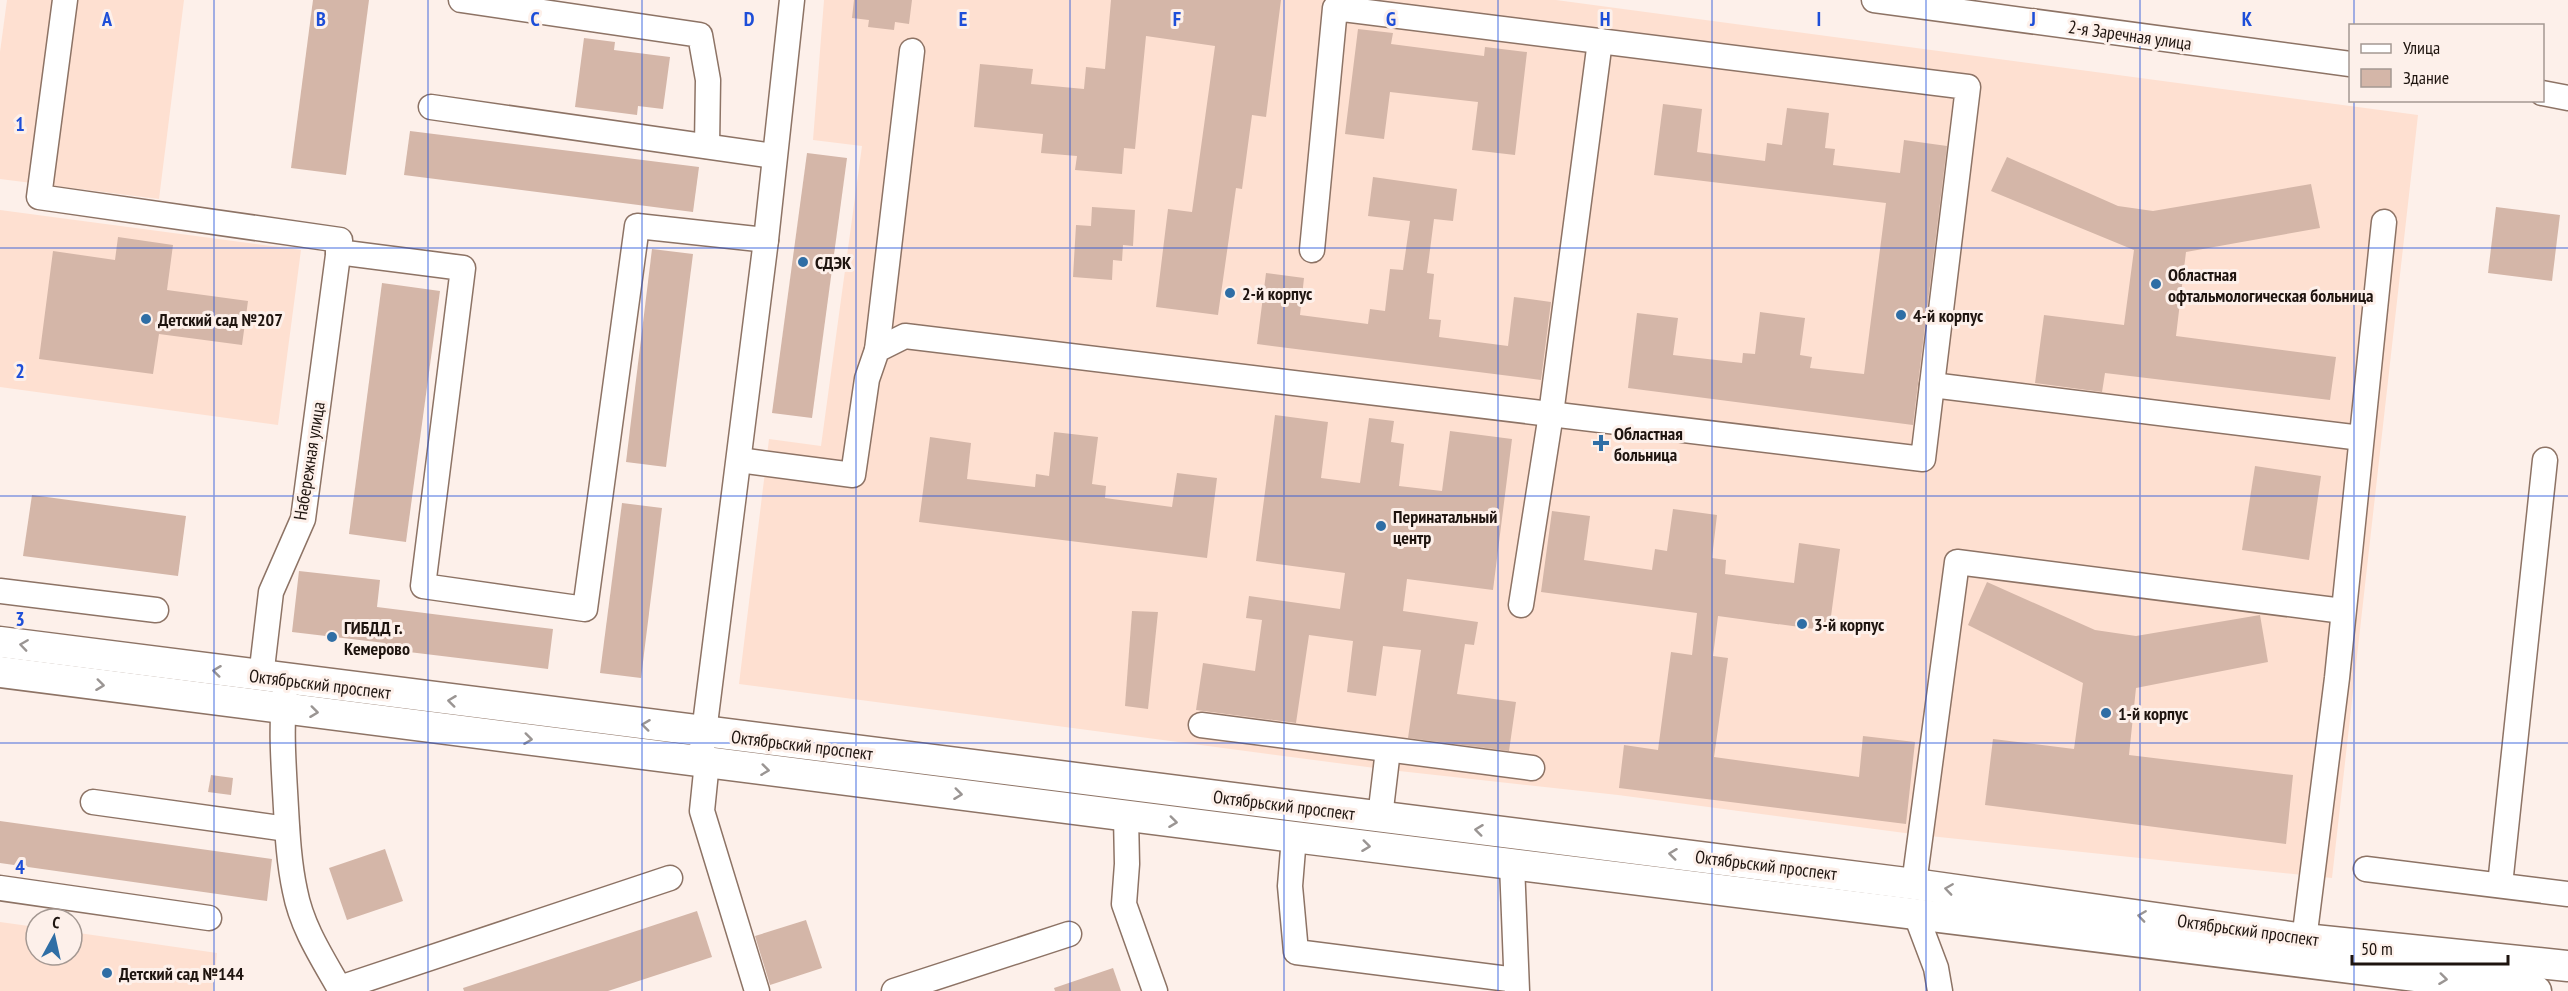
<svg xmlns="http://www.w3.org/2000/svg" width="2568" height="991" viewBox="0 0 2568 991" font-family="'PT Sans Narrow',sans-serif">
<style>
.built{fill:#fee0d1}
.building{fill:#d4b6a8}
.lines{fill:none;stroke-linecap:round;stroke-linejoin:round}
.minor-casing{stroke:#8d7365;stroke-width:27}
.major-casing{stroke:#8d7365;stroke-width:33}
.minor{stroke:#fff;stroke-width:24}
.major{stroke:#fff;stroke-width:30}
.oneway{stroke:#9a9593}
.grid{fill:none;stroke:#1d4ed8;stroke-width:1.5;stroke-opacity:0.55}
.poi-dot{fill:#2f6ea5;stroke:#fdf0ea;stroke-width:2}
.labels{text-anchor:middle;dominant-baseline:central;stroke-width:6;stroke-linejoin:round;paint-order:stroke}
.street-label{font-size:18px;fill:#1e140f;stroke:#fdf0ea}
.poi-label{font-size:18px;font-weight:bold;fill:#1e140f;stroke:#fdf0ea;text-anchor:start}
.grid-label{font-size:20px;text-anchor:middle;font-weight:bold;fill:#1d4ed8;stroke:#fdf0ea;stroke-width:6;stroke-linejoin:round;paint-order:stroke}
</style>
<rect width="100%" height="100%" fill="#fdf0ea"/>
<g class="built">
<path d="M7,0H184L159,199L0,179V52Z"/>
<path d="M824,0H1556L2418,115L2332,878L1920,835L1618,795L1390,770L739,684L769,439L821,446L862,146L813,140Z"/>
<path d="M0,210L301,250L278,425L0,387Z"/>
<path d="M0,922L36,927V955H72V932L217,953L213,991H0Z"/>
</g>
<g class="building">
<path d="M313,0H369L346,175L291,168Z"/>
<path d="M854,0H912L909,24L895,22L894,30L868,27L869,20L852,18Z"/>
<path d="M1111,0H1281L1266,117L1252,115L1242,189L1236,188L1218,315L1156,307L1168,209L1192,212L1215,46L1146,36L1135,149L1124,148L1122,174L1075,170L1077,156L1041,153L1043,134L974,127L980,64L1033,69L1031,84L1084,89L1086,67L1105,69Z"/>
<path d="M1358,29L1393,33L1391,44L1484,56L1485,47L1527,52L1515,155L1472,150L1478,102L1390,92L1384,139L1345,134Z"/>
<path d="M584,38L615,42L614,50L670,57L663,109L638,106L637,115L575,107Z"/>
<path d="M1663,104L1702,109L1697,152L1765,161L1767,143L1782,145L1787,108L1829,113L1825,148L1835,149L1833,165L1900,173L1904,140L1947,146L1913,425L1628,388L1637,313L1678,318L1673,355L1742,363L1743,353L1755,354L1760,312L1805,318L1800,355L1812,357L1810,368L1864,374L1886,203L1654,175Z"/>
<path d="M410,131L699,167L693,212L404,175Z"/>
<path d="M807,153L847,158L812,418L772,413Z"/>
<path d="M2007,157L2118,206L2153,211L2311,184L2320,228L2186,252L2176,336L2336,357L2330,400L2105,373L2102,392L2035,383L2044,315L2124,325L2134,250L1991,191Z"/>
<path d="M1373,177L1457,189L1453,221L1434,219L1427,273L1434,274L1429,319L1441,320L1439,337L1508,346L1514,297L1551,302L1541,380L1257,344L1266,273L1304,278L1300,315L1368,324L1370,309L1385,311L1390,269L1403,270L1410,221L1368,216Z"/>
<path d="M1092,207L1135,210L1133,246L1123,245L1122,261L1113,260L1112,280L1073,277L1076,225L1091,226Z"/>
<path d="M2496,207L2560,215L2552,281L2488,273Z"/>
<path d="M118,237L173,245L167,290L248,301L242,345L159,334L153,374L39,359L53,251L115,260Z"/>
<path d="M652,249L693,254L666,467L626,462Z"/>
<path d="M382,283L440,291L406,542L349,534Z"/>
<path d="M1275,415L1328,422L1321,478L1360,483L1369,418L1394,421L1391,442L1404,444L1399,486L1442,491L1450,431L1512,439L1493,590L1407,579L1403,611L1478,622L1474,645L1465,644L1457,694L1516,702L1509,751L1408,738L1421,650L1383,646L1376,696L1347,692L1353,641L1309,635L1296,723L1196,710L1203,663L1255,671L1262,620L1246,618L1249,596L1340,609L1345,573L1256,561Z"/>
<path d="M1054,432L1098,437L1092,484L1106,486L1105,498L1172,507L1177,473L1217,478L1207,558L919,522L930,437L971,443L967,479L1035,487L1036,474L1049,476Z"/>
<path d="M2255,466L2321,476L2309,560L2242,550Z"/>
<path d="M32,495L186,516L178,576L23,556Z"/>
<path d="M622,503L662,508L641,678L600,673Z"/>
<path d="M1673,509L1717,515L1712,558L1726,560L1725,574L1794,583L1799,543L1840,549L1829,631L1718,616L1713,656L1728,658L1714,757L1859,777L1863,736L1915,742L1906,824L1619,788L1624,745L1658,750L1671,652L1692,655L1697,613L1541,592L1552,511L1590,516L1584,560L1652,570L1655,549L1667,551Z"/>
<path d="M299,571L380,580L377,607L553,629L548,669L384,649L385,643L292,632Z"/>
<path d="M1987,582L2095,630L2136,636L2260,615L2268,662L2136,688L2129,755L2293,775L2286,844L1985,805L1993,739L2074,749L2083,683L1968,625Z"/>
<path d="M1132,611L1158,612L1148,709L1125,706Z"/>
<path d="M211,775L233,778L231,795L208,792Z"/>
<path d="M0,821L272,859L267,901L0,863Z"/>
<path d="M385,849L403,901L347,920L329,868Z"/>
<path d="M697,911L712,957L608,991H464L463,988Z"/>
<path d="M806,920L822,968L770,985L755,936Z"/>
<path d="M1113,968L1121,991H1055L1054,988Z"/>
</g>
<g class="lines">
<defs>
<g id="minor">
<path d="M65,0L39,197L340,240L303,519L271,592L261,677"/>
<path d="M461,0L700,35L708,80L707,146"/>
<path d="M1874,0L2350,64"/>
<path d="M2542,93L2568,98"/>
<path d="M431,107L774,156"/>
<path d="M338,252L463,268L423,586L585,609L637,226L766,240"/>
<path d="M877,350L912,51"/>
<path d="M1932,385L2361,438"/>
<path d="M739,460L853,475L867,379L877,350L905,336L1923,459L1968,87L1335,8L1312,250"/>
<path d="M0,591L156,610"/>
<path d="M1521,605L1551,414L1600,41"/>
<path d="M285,690C281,723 283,757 285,791C287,824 288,859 295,891C302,928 323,959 341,991"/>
<path d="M1201,725L1532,768"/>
<path d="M702,748L766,240L792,0"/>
<path d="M707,762L702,811L757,991"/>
<path d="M93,802L287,829"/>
<path d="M1126,816L1127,864L1124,904L1155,991"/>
<path d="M1380,817L1388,750"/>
<path d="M1294,837L1290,886L1296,952L1516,980"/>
<path d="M1512,864L1517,991"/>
<path d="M2366,869L2568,894"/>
<path d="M1914,884L1957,562L2343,611"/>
<path d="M2500,885L2545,460"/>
<path d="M0,888L209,918"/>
<path d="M1916,915L1936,968L1940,991"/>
<path d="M2302,956L2337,678L2384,222"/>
<path d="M340,988L670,878"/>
<path d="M894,991L1069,934"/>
</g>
<g id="major">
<path d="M0,642L1914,884L2304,939L2568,966"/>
<path d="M0,672L1294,837L2536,991"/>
</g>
</defs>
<use href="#minor" class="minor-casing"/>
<use href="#major" class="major-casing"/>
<use href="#minor" class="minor"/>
<use href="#major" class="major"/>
</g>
<defs><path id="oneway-chevron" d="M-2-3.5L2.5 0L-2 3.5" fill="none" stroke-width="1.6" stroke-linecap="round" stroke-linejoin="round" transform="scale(1.5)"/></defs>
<g class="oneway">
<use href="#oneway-chevron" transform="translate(24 645) rotate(-172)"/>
<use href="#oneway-chevron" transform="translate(217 671) rotate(-173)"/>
<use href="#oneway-chevron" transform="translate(100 685) rotate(7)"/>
<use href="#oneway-chevron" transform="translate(452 701) rotate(-173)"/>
<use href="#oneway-chevron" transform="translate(314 712) rotate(7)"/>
<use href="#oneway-chevron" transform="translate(646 725) rotate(-173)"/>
<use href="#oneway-chevron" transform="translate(528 739) rotate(7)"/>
<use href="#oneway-chevron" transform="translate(765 770) rotate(7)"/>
<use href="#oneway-chevron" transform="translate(958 794) rotate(7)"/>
<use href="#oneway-chevron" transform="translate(1173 822) rotate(7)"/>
<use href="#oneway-chevron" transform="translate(1479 830) rotate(-173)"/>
<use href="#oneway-chevron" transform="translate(1366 846) rotate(7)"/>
<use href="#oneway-chevron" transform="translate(1673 854) rotate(-173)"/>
<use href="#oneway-chevron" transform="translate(1949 889) rotate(-172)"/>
<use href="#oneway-chevron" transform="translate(2142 916) rotate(-172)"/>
<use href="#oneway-chevron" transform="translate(2443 979) rotate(7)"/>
</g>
<path class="grid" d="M214,0V991M428,0V991M642,0V991M856,0V991M1070,0V991M1284,0V991M1498,0V991M1712,0V991M1926,0V991M2140,0V991M2354,0V26M2354,100V991M0,248H2568M0,496H2568M0,743H2568"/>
<g class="poi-dot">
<circle cx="803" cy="262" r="6"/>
<circle cx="2156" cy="284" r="6"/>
<circle cx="1230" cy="293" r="6"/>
<circle cx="1901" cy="315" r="6"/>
<circle cx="146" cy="319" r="6"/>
<path d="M1598 434h6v6h6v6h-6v6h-6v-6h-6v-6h6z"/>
<circle cx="1381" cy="526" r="6"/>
<circle cx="1802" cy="624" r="6"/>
<circle cx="332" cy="637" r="6"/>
<circle cx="2106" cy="713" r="6"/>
<circle cx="107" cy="973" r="6"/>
</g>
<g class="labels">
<g class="street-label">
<text transform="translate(2130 35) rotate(8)">2-я Заречная улица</text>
<text transform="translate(309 461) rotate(-81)">Набережная улица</text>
<text transform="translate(320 684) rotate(7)">Октябрьский проспект</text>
<text transform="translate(802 745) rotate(7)">Октябрьский проспект</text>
<text transform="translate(1284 805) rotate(7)">Октябрьский проспект</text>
<text transform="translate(1766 865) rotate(7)">Октябрьский проспект</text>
<text transform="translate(2248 930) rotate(8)">Октябрьский проспект</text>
</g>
<g class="poi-label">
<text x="815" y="262">СДЭК</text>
<text x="2168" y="274">Областная<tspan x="2168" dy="21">офтальмологическая больница</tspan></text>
<text x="1242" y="293">2-й корпус</text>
<text x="1913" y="315">4-й корпус</text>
<text x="158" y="319">Детский сад №207</text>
<text x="1614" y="433">Областная<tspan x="1614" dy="21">больница</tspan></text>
<text x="1393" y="516">Перинатальный<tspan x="1393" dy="21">центр</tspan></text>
<text x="1814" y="624">3-й корпус</text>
<text x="344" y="627">ГИБДД г.<tspan x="344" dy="21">Кемерово</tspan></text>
<text x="2118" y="713">1-й корпус</text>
<text x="119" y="973">Детский сад №144</text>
</g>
</g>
<g class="grid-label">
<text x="107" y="26">A</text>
<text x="321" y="26">B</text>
<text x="535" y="26">C</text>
<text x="749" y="26">D</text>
<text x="963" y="26">E</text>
<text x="1177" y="26">F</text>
<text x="1391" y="26">G</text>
<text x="1605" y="26">H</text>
<text x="1819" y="26">I</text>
<text x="2033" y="26">J</text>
<text x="2247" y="26">K</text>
<text x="20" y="131">1</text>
<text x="20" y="378">2</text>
<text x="20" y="626">3</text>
<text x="20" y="874">4</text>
</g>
<rect x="2349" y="24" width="195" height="78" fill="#fdf0ea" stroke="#a49892" stroke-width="1.5"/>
<rect x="2361" y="44" width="30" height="9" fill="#ffffff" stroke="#a49892" stroke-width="1.5"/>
<text x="2403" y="54" font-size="18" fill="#1e140f">Улица</text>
<rect x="2361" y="69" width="30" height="18" fill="#d4b6a8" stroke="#a49892" stroke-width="1.5"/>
<text x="2403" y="84" font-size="18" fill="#1e140f">Здание</text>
<g transform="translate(54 937) rotate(8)"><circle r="28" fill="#fdf0ea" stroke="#a49892" stroke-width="1.5"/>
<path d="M0-4.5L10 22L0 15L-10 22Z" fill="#2f6ea5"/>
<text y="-9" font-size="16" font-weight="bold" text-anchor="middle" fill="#1e140f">С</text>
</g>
<path d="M2352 955v9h156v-9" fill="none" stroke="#1e140f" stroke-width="3"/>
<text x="2361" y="955" font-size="18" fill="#1e140f" stroke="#fdf0ea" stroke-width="4.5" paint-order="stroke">50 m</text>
</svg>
